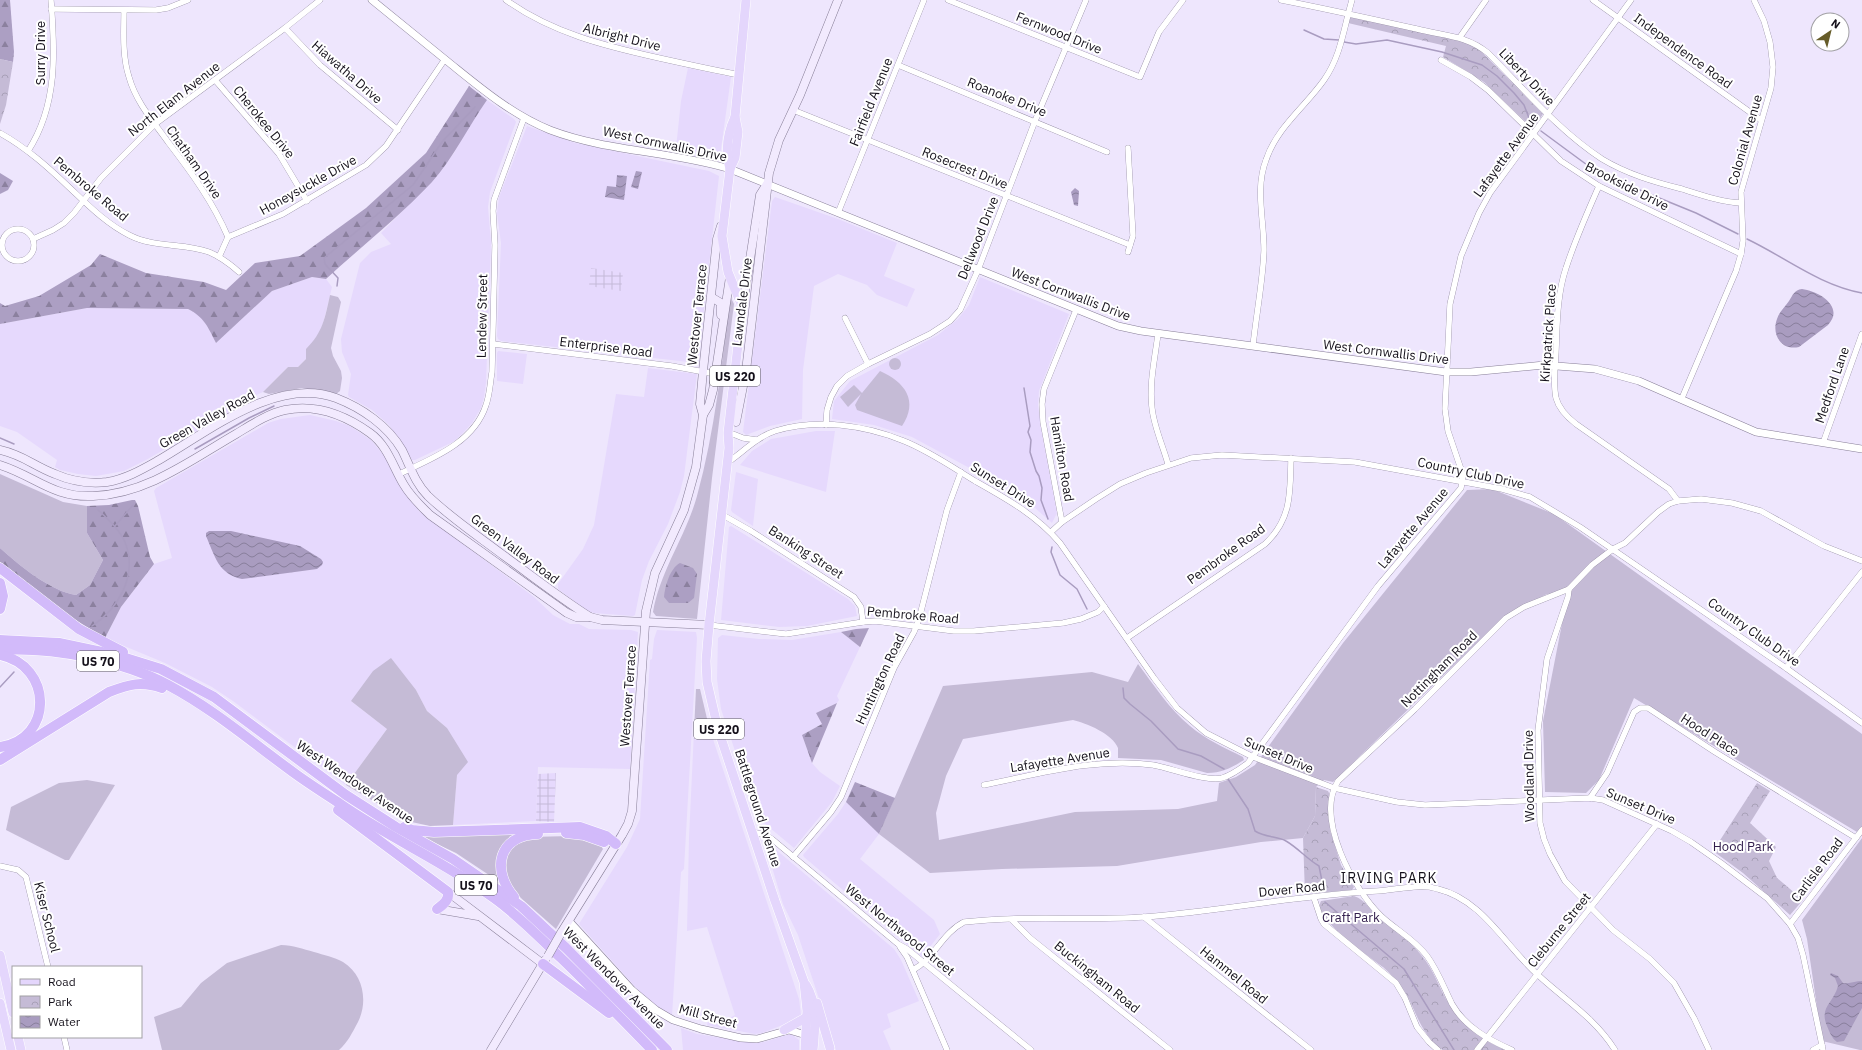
<svg xmlns="http://www.w3.org/2000/svg" width="1862" height="1050" viewBox="0 0 1862 1050" font-family="'IBM Plex Sans',sans-serif">
<style>
.built{fill:#e6d9fd}
.industrial{fill:url(#industrial-grid)}
.grass{fill:#c5bbd6}
.forest{fill:url(#forest-firs)}
.park{fill:url(#park-crowns)}
.water{fill:url(#water-waves)}
.lines{fill:none;stroke-linecap:round;stroke-linejoin:round}
.stream{stroke:#a99cc0;stroke-width:1.5}
.minor-casing{stroke:#877e97;stroke-width:6}
.tertiary-casing{stroke:#877e97;stroke-width:8}
.secondary-casing{stroke:#877e97;stroke-width:9}
.primary-casing{stroke:#fff;stroke-width:10}
.motorway-casing{stroke:#fff;stroke-width:11}
.minor{stroke:#fff;stroke-width:5.5}
.tertiary{stroke:#fff;stroke-width:7}
.secondary{stroke:#f2eafe;stroke-width:8}
.primary{stroke:#e4d6fc;stroke-width:9}
.motorway{stroke:#d2bafa;stroke-width:10}
.secondary-bridge-casing{stroke:#877e97;stroke-width:9;stroke-linecap:butt}
.secondary-bridge{stroke:#f2eafe;stroke-width:8}
.labels{text-anchor:middle;dominant-baseline:central;stroke-width:4;stroke-linejoin:round;paint-order:stroke}
.shield{fill:#fff;stroke:#5b585f;stroke-width:1}
.shield-label{font-size:12px;font-weight:bold;fill:#15111b}
.street-label{font-size:13px;fill:#15111b;stroke:#fff}
.park-label{font-size:13px;fill:#34204e;stroke:#fff}
.neighbourhood-label{font-size:14px;letter-spacing:1px;fill:#15111b;stroke:#fff}
</style>
<defs>
<pattern id="industrial-grid" width="8" height="8" patternUnits="userSpaceOnUse"><rect width="8" height="8" fill="#e6d9fd"/><path d="M0 4h8M4 0v8" fill="none" stroke="#c4b9d8"/></pattern>
<pattern id="forest-firs" width="22" height="20" patternUnits="userSpaceOnUse"><rect width="22" height="20" fill="#ac9fc3"/><path d="M5 1l3.5 6h-7zM16 11l3.5 6h-7z" fill="#8b809e"/></pattern>
<pattern id="park-crowns" width="20" height="18" patternUnits="userSpaceOnUse"><rect width="20" height="18" fill="#c5bbd6"/><path d="M2 6a3 3 0 1 1 6 0M12 15a3 3 0 1 1 6 0" fill="none" stroke="#a8a0b7"/></pattern>
<pattern id="water-waves" width="16" height="10" patternUnits="userSpaceOnUse"><rect width="16" height="10" fill="#a99cc0"/><path d="M0 5q4-4 8 0t8 0" fill="none" stroke="#887e9b"/></pattern>
</defs>
<rect width="100%" height="100%" fill="#eee6fd"/>
<g class="built">
<path d="M688,68L731,77L720,156L676,148L681,101Z"/>
<path d="M487,100L514,119L516,122L490,192L488,207L491,243L486,383L484,397L481,408L472,423L462,434L453,442L415,460H412L389,425L372,410L349,397L348,395L351,374L342,352L341,339L360,263L371,252L391,244L381,233L432,181L454,153L470,123Z"/>
<path d="M527,126L575,143L709,171L719,176L698,363L501,341L498,339L497,336L501,243L497,213L499,197Z"/>
<path d="M775,197L838,219L897,243L884,276L915,289L907,307L877,295L867,285L838,274L814,286L803,370L802,419L770,426L746,435L743,432L772,201Z"/>
<path d="M312,277L326,279L332,287L322,328L316,339L306,349V359L298,367H288L263,392L252,397L250,400L146,460L124,471L96,476L78,474L60,470L55,467L57,460L17,432L0,426V324L87,308L188,309L199,314L208,327L216,343L272,291Z"/>
<path d="M980,277L1069,314L1039,391L1038,405L1041,428L1057,513L1052,523L1035,508L1003,486L912,437L874,425L832,419L834,401L850,381L938,335L958,319L969,305Z"/>
<path d="M498,351L527,354L523,384L497,381V353Z"/>
<path d="M648,368L697,374L684,476L680,492L668,524L649,561L642,580L635,615L633,616L594,613L587,611L558,589V584L583,549L594,525L616,394L644,397Z"/>
<path d="M310,415L336,421L350,426L371,440L387,459L400,486L419,511L534,597L553,615L570,624H579L589,629L631,630L638,632L630,769L538,767L536,821L453,825L457,775L447,728L427,711L416,690L351,701L387,729L346,785L317,764L233,701L212,687L165,663L105,638L121,607L154,564L172,558L154,491L156,488L268,423L281,419Z"/>
<path d="M816,431H835L826,492L740,465L752,451L771,439Z"/>
<path d="M736,472L758,479L753,526L732,512L731,510Z"/>
<path d="M731,526L848,599L855,606L857,616L807,626L779,627L721,620L729,527Z"/>
<path d="M657,630L696,632L697,638L684,869L681,872L672,1016L659,1008L640,992L579,924L627,847L640,819L650,660L652,659L654,639Z"/>
<path d="M841,632L860,647L837,696L839,700L837,703L816,713L822,724L802,735L812,763L820,772L840,786L832,802L794,848L757,817L721,709L717,679L718,638L722,635L759,639L792,640Z"/>
<path d="M709,727L799,999L801,1015L793,1021L762,1033L755,1034L707,1025L709,1017L728,1019L735,1015L707,927L687,931L689,838L694,731Z"/>
<path d="M846,802L879,834L860,859L934,920L940,934L922,957L804,857L803,855L838,814Z"/>
<path d="M768,843L894,949L901,960L919,1001L887,1014L891,1027L883,1031L891,1050H836L798,935L783,904L765,844Z"/>
<path d="M681,1028L697,1034L753,1043L764,1042L791,1034L799,1040V1050H683Z"/>
</g>
<g class="industrial">
<path d="M591,268L623,273L621,291L589,286Z"/>
<path d="M556,773L554,822L536,821L538,774Z"/>
</g>
<g class="grass">
<path d="M330,295L338,297L341,302L331,348L333,356L341,371L342,378L340,391L336,394L302,388L269,394L263,392L288,367H298L306,359V349C323,332 325,318 330,295Z"/>
<path d="M730,296L734,304L712,478L697,619L656,616L653,612C660,571 686,536 697,496C715,431 722,363 730,296Z"/>
<path d="M880,371C905,382 919,401 902,426L857,410L855,405L861,394L848,407L840,397L854,385L862,393Z"/>
<path d="M0,474L63,502L87,506V533L103,560L90,585L76,595C50,591 19,565 0,548Z"/>
<path d="M1492,489L1554,514L1862,734V835L1634,698L1599,780L1586,793L1545,792L1543,721L1568,593L1547,594L1506,615L1333,782L1324,780L1316,787L1315,816L1303,838L1261,842L1117,866L1002,869L930,873L879,834L943,686L1092,672L1128,682L1138,664C1154,685 1169,709 1190,726C1205,739 1225,748 1243,757L1244,760C1231,768 1222,773 1207,773L1161,760L1118,758C1118,755 1118,751 1118,748C1113,734 1086,723 1073,720L963,739L946,776L936,813L939,840L1075,812L1178,809L1217,801L1219,783L1236,777L1255,765L1343,643L1467,490Z"/>
<path d="M391,658L416,690L427,711L447,728L468,762L457,775L453,825L430,826L407,821L346,785L387,729L351,701L373,671Z"/>
<path d="M696,689H700L709,727L694,731Z"/>
<path d="M87,780L115,785L69,860H65L6,830L11,807L59,783Z"/>
<path d="M526,831L512,838L498,881L456,853L418,835Z"/>
<path d="M571,836L601,846L603,849L556,929L522,899L509,886L504,863L511,848L530,837Z"/>
<path d="M1862,838V1050H1860L1822,1041L1807,939L1802,920Z"/>
<path d="M281,945C293,945 303,949 314,952C324,955 334,957 343,962C364,975 368,1002 358,1022C352,1033 348,1042 339,1050H162L154,1017L181,1007L201,983L227,963Z"/>
</g>
<g class="forest">
<path d="M0,0H10L14,52L13,62L0,59Z"/>
<path d="M469,86L487,100C468,127 454,157 432,182C399,217 362,246 326,279L312,277L272,291L216,343C208,327 204,317 188,309L87,308L0,324V303L5,306L39,296L91,265L100,254L146,273L204,282L226,290L255,263L300,256L366,208L426,153Z"/>
<path d="M0,173L13,181L8,190L0,194Z"/>
<path d="M132,500H135L138,506L150,557L154,564L121,607L105,638L56,608L0,562V548C19,565 50,591 76,595L90,585L103,560L87,533V506L109,505Z"/>
<path d="M680,563L693,568L697,574L694,598L688,603H669L664,597C665,586 670,568 680,563Z"/>
<path d="M869,628L860,647L841,632L856,629Z"/>
<path d="M837,703L812,763L802,735L822,724L816,713Z"/>
<path d="M855,782L895,798L879,834L846,802Z"/>
</g>
<g class="park">
<path d="M1349,17L1462,40L1479,49L1543,114L1533,129L1484,82L1443,57L1446,46L1348,23Z"/>
<path d="M0,59L13,62L6,105L0,124Z"/>
<circle cx="895" cy="364" r="6"/>
<path d="M1757,783L1770,791L1750,823L1776,847L1769,861L1777,878L1803,900L1790,915L1743,873L1713,851Z"/>
<path d="M1316,787L1328,791L1329,793L1330,830L1341,865L1354,887L1352,890L1305,894L1303,838L1315,816Z"/>
<path d="M1354,896C1366,900 1371,911 1381,920C1394,932 1411,941 1422,956C1434,970 1439,988 1449,1004C1462,1025 1482,1040 1505,1050H1443C1423,1037 1417,1015 1407,995C1400,984 1392,975 1383,967C1370,957 1311,917 1321,901Z"/>
</g>
<g class="water">
<path d="M636,171L642,172L638,189L631,187Z"/>
<path d="M617,175L627,176L624,200L605,197L607,186L616,187Z"/>
<path d="M1075,188L1079,191L1078,206L1074,205L1071,192Z"/>
<path d="M1802,289C1819,291 1845,307 1828,325L1799,347C1782,351 1771,335 1777,319C1779,312 1785,307 1789,301C1793,295 1794,290 1802,289Z"/>
<path d="M209,531H231L300,546L321,559L323,562L322,565L317,569L242,579C218,574 215,556 206,536V533Z"/>
<path d="M1831,973L1838,976L1843,983C1851,984 1855,981 1862,981V1008L1844,1041L1837,1042C1831,1037 1830,1033 1827,1026C1819,1007 1833,1004 1838,986L1835,978L1830,975Z"/>
</g>
<g class="lines">
<g class="stream">
<path d="M1304,30L1324,39L1339,40"/>
<path d="M1344,42L1356,44L1387,40L1442,52L1482,65L1497,76L1514,93L1524,105L1529,118L1535,124"/>
<path d="M1541,131L1598,173L1696,213L1738,234"/>
<path d="M1747,239C1785,257 1819,285 1862,293"/>
<path d="M337,286L338,278L325,264L324,258L413,185L442,142L475,107"/>
<path d="M1024,388L1030,426L1028,432L1031,440L1030,452L1036,471L1039,476L1042,488L1041,500L1048,519"/>
<path d="M0,438L14,444"/>
<path d="M195,449L249,418L274,406"/>
<path d="M115,526L133,505"/>
<path d="M1052,547L1051,552L1060,575L1077,589L1087,609"/>
<path d="M92,626C119,608 138,575 125,542C119,529 108,519 98,510"/>
<path d="M0,687L14,672"/>
<path d="M1123,688L1124,698L1130,704L1151,721L1178,749L1201,756L1224,769"/>
<path d="M1228,779L1248,809L1255,831C1266,838 1278,836 1286,841C1298,848 1307,859 1319,866L1324,891"/>
<path d="M1325,902L1404,969L1454,1050"/>
</g>
<defs>
<g id="minor">
<path d="M506,0C552,33 605,46 659,58C686,64 713,70 740,75"/>
<path d="M948,0L1140,77L1159,32L1183,0"/>
<path d="M1281,0C1327,9 1372,19 1417,29C1444,36 1466,35 1488,53C1524,89 1559,131 1602,159C1627,174 1654,182 1682,189C1701,195 1721,202 1741,203"/>
<path d="M1593,0L1761,120"/>
<path d="M51,9L156,10L168,8L188,0"/>
<path d="M124,10C124,32 122,55 129,77C136,102 153,121 168,142C191,172 213,202 228,237L219,257"/>
<path d="M285,28L320,65L398,130"/>
<path d="M1460,37L1486,0"/>
<path d="M1441,60L1471,77L1488,90L1561,161L1599,186L1741,254"/>
<path d="M898,65L1107,152"/>
<path d="M215,80L279,154L307,201"/>
<path d="M793,110L1130,245"/>
<path d="M0,133C27,148 49,168 72,190C89,206 107,224 129,235C154,248 183,243 209,252C221,257 230,264 239,272"/>
<path d="M1128,148L1133,236L1128,252"/>
<path d="M28,151C58,105 55,51 51,0"/>
<path d="M1599,186C1587,213 1575,240 1566,268C1557,294 1557,325 1556,352C1555,367 1553,383 1556,398C1559,409 1567,417 1576,424L1669,489L1678,501"/>
<path d="M838,213L924,0"/>
<circle cx="18" cy="245" r="16"/>
<path d="M228,237L283,214L366,165L386,146L445,59"/>
<path d="M33,239L53,230L64,223L74,213L101,178L155,124L285,28L320,0"/>
<path d="M845,318L868,364"/>
<path d="M1158,334C1155,358 1149,383 1152,408C1154,427 1163,446 1168,464"/>
<path d="M493,344L672,366L715,374"/>
<path d="M1253,346C1256,316 1263,280 1264,250C1264,220 1255,188 1266,160C1277,127 1305,107 1324,80C1341,56 1344,27 1352,0"/>
<path d="M1682,398L1736,271L1741,254L1743,241L1741,192L1771,88L1773,67L1770,42L1764,21L1754,0"/>
<path d="M826,425L827,410L831,397L837,386L847,376L868,364L930,334L950,321L960,310L978,270L1035,121L1086,0"/>
<path d="M733,434L743,438L757,440"/>
<path d="M1823,443L1862,334"/>
<path d="M727,463C743,452 757,437 775,431C816,418 865,425 904,441C929,451 952,467 975,481C1007,499 1036,515 1060,543L1154,678L1177,708L1206,733L1253,757L1334,788L1397,802L1425,805L1590,798L1603,800L1672,831L1691,842L1721,863L1767,898L1790,924L1798,938L1803,955L1823,1050"/>
<path d="M399,474C431,459 474,443 486,405C490,394 490,383 492,372L495,245L493,211L494,200L524,118"/>
<path d="M721,514L751,531L854,597L861,607L863,622"/>
<path d="M1062,522L1043,422L1042,404L1044,389L1050,374L1076,310"/>
<path d="M1051,532L1062,522L1096,499L1120,484L1146,473L1191,458L1222,455L1355,462L1502,489L1530,497L1580,527L1786,668L1862,723"/>
<path d="M1569,589L1568,597L1547,659L1538,730L1540,823L1544,839L1550,854L1565,881L1613,930L1650,959L1674,983L1694,1018L1709,1050"/>
<path d="M709,625L786,634L863,622L875,621L954,631H974L1063,623L1081,619L1098,612L1104,606"/>
<path d="M1127,638L1265,544C1292,519 1290,492 1291,458"/>
<path d="M1786,668L1862,572"/>
<path d="M984,785C1039,774 1096,757 1153,765C1171,768 1206,782 1222,778C1232,775 1240,769 1248,763L1378,586L1461,488L1463,475L1448,431L1445,409L1450,304L1461,256L1479,213L1490,193L1631,0"/>
<path d="M1590,798L1607,773L1634,712L1640,708H1648L1715,752L1856,838"/>
<path d="M753,832L765,835L772,839L898,944L907,949L1031,1050"/>
<path d="M793,857L831,812L841,797L894,668L914,632L919,619L947,510L961,472"/>
<path d="M0,866L18,870L26,877L48,967"/>
<path d="M1314,898L1321,919L1324,924L1396,983L1405,998L1417,1027L1429,1042L1438,1050"/>
<path d="M1144,917L1311,1050"/>
<path d="M1012,920L1030,938L1170,1050"/>
<path d="M1790,924L1862,830"/>
<path d="M900,947L907,957L947,1050"/>
<path d="M913,970C934,959 942,933 964,922C1023,915 1084,921 1144,917C1222,911 1299,895 1377,891C1398,890 1418,883 1438,889C1483,900 1505,946 1538,975C1565,1000 1595,1018 1615,1050"/>
<path d="M64,1037L67,1050"/>
<path d="M1477,1050L1657,824"/>
<path d="M1512,1050C1489,1040 1465,1027 1452,1004C1444,988 1438,971 1427,956C1414,939 1396,930 1381,916C1353,889 1315,818 1338,781L1415,709L1506,618L1524,607L1569,589L1592,565L1613,549L1625,543L1658,512L1669,504L1678,501L1701,499L1732,503L1761,511L1824,546L1862,561"/>
<path d="M1813,1050L1822,1045"/>
</g>
<g id="tertiary">
<path d="M372,0C399,22 425,43 452,65C483,90 513,115 550,130C608,152 671,151 730,169L1118,326L1141,331L1446,372H1471L1544,365L1595,369L1639,381L1756,432L1862,449"/>
<path d="M569,921L632,990L656,1010L673,1020L701,1029L741,1038L757,1039L789,1030L806,1035"/>
</g>
<g id="secondary">
<path d="M711,297L721,303V315"/>
<path d="M741,304L745,291L760,195L767,184"/>
<path d="M703,415L709,405L713,390L730,277"/>
<path d="M736,422L746,371L769,173L779,140L800,95L838,0"/>
<path d="M0,450C23,455 34,466 55,474C71,481 89,484 107,482C126,479 143,469 159,460C209,431 277,376 336,398C362,408 388,426 402,450C410,466 415,483 428,496C451,518 478,536 503,555C532,576 560,598 590,617L602,620L709,625"/>
<path d="M0,465C35,476 53,498 93,496C147,494 191,460 236,434C251,425 267,414 285,410C315,404 345,415 370,433C388,446 393,467 404,485C411,497 420,505 430,515L567,613L576,617H590"/>
<path d="M448,892L543,964"/>
<path d="M437,909L478,916"/>
<path d="M561,933L622,835L628,824L632,811L646,611L655,573L684,510L696,467L703,415L700,404L703,371L717,239L721,226"/>
<path d="M491,1050L545,960"/>
</g>
<g id="primary">
<path d="M735,117L738,132L735,158L730,169L722,236L728,272L741,304V318L728,433L729,448L709,625L706,661L707,682L718,729L775,901L804,982L807,1011L805,1050"/>
<path d="M730,169C725,151 727,134 735,117L746,0"/>
<path d="M0,955L13,1013"/>
<path d="M806,985C818,1004 815,1028 813,1050"/>
<path d="M0,1003L11,1050"/>
<path d="M817,1003L830,1048"/>
<path d="M784,1030L807,1017"/>
<path d="M18,1037L21,1050"/>
</g>
<g id="motorway">
<path d="M0,568L79,629L123,652"/>
<path d="M0,583L3,596L0,609"/>
<path d="M0,640L59,643L116,655L161,669L214,697L346,795L396,827L453,859L521,906L566,948L667,1050"/>
<path d="M0,650C53,647 121,660 168,685C215,710 254,744 297,775C311,785 325,794 339,803C389,838 445,862 494,898C518,915 539,937 561,958C592,988 622,1019 652,1050"/>
<path d="M0,655C53,666 54,739 0,747"/>
<path d="M0,760L109,692C130,684 141,681 162,688"/>
<path d="M338,810L448,892C449,900 444,904 437,909"/>
<path d="M404,827L412,830L434,832L580,827L606,836L616,844"/>
<path d="M566,833L584,835L604,842"/>
<path d="M514,897C491,870 498,835 538,834"/>
<path d="M543,964L609,1013"/>
</g>
</defs>
<use href="#minor" class="minor-casing"/>
<use href="#tertiary" class="tertiary-casing"/>
<use href="#secondary" class="secondary-casing"/>
<use href="#primary" class="primary-casing"/>
<use href="#motorway" class="motorway-casing"/>
<use href="#minor" class="minor"/>
<use href="#tertiary" class="tertiary"/>
<use href="#secondary" class="secondary"/>
<use href="#primary" class="primary"/>
<use href="#motorway" class="motorway"/>
<defs>
<path id="secondary-bridge" d="M548,956L561,933"/>
</defs>
<use href="#secondary-bridge" class="secondary-bridge-casing"/>
<use href="#secondary-bridge" class="secondary-bridge"/>
</g>
<g class="labels">
<g class="shield">
<rect x="710" y="366" width="50" height="20" rx="3"/>
<rect x="77" y="651" width="42" height="20" rx="3"/>
<rect x="694" y="719" width="50" height="20" rx="3"/>
<rect x="455" y="875" width="42" height="20" rx="3"/>
</g>
<g class="shield-label">
<text x="735" y="376">US 220</text>
<text x="98" y="661">US 70</text>
<text x="719" y="729">US 220</text>
<text x="476" y="885">US 70</text>
</g>
<g class="street-label">
<text transform="translate(1059 33) rotate(22)">Fernwood Drive</text>
<text transform="translate(622 37) rotate(14)">Albright Drive</text>
<text transform="translate(1683 51) rotate(36)">Independence Road</text>
<text transform="translate(40 53) rotate(-90)">Surry Drive</text>
<text transform="translate(347 72) rotate(41)">Hiawatha Drive</text>
<text transform="translate(1527 77) rotate(46)">Liberty Drive</text>
<text transform="translate(1007 97) rotate(22)">Roanoke Drive</text>
<text transform="translate(174 99) rotate(-38)">North Elam Avenue</text>
<text transform="translate(871 102) rotate(-68)">Fairfield Avenue</text>
<text transform="translate(264 122) rotate(51)">Cherokee Drive</text>
<text transform="translate(1745 140) rotate(-74)">Colonial Avenue</text>
<text transform="translate(665 144) rotate(12)">West Cornwallis Drive</text>
<text transform="translate(1506 155) rotate(-54)">Lafayette Avenue</text>
<text transform="translate(194 162) rotate(55)">Chatham Drive</text>
<text transform="translate(965 168) rotate(22)">Rosecrest Drive</text>
<text transform="translate(308 185) rotate(-29)">Honeysuckle Drive</text>
<text transform="translate(1627 186) rotate(27)">Brookside Drive</text>
<text transform="translate(91 189) rotate(40)">Pembroke Road</text>
<text transform="translate(978 238) rotate(-68)">Dellwood Drive</text>
<text transform="translate(1071 294) rotate(21)">West Cornwallis Drive</text>
<text transform="translate(742 302) rotate(-83)">Lawndale Drive</text>
<text transform="translate(697 315) rotate(-84)">Westover Terrace</text>
<text transform="translate(482 316) rotate(-89)">Lendew Street</text>
<text transform="translate(1548 333) rotate(-86)">Kirkpatrick Place</text>
<text transform="translate(606 347) rotate(7)">Enterprise Road</text>
<text transform="translate(1386 352) rotate(7)">West Cornwallis Drive</text>
<text transform="translate(1832 385) rotate(-71)">Medford Lane</text>
<text transform="translate(207 419) rotate(-29)">Green Valley Road</text>
<text transform="translate(1062 459) rotate(80)">Hamilton Road</text>
<text transform="translate(1471 473) rotate(12)">Country Club Drive</text>
<text transform="translate(1003 485) rotate(32)">Sunset Drive</text>
<text transform="translate(1413 528) rotate(-50)">Lafayette Avenue</text>
<text transform="translate(515 549) rotate(37)">Green Valley Road</text>
<text transform="translate(806 552) rotate(33)">Banking Street</text>
<text transform="translate(1226 554) rotate(-36)">Pembroke Road</text>
<text transform="translate(913 615) rotate(5)">Pembroke Road</text>
<text transform="translate(1754 632) rotate(35)">Country Club Drive</text>
<text transform="translate(1439 669) rotate(-45)">Nottingham Road</text>
<text transform="translate(880 679) rotate(-65)">Huntington Road</text>
<text transform="translate(628 696) rotate(-86)">Westover Terrace</text>
<text transform="translate(1710 735) rotate(33)">Hood Place</text>
<text transform="translate(1279 755) rotate(23)">Sunset Drive</text>
<text transform="translate(1060 760) rotate(-9)">Lafayette Avenue</text>
<text transform="translate(1529 776) rotate(-91)">Woodland Drive</text>
<text transform="translate(355 782) rotate(34)">West Wendover Avenue</text>
<text transform="translate(1641 806) rotate(23)">Sunset Drive</text>
<text transform="translate(758 808) rotate(72)">Battleground Avenue</text>
<text transform="translate(1817 870) rotate(-53)">Carlisle Road</text>
<text transform="translate(1292 889) rotate(-6)">Dover Road</text>
<text transform="translate(47 917) rotate(76)">Kiser School</text>
<text transform="translate(900 930) rotate(39)">West Northwood Street</text>
<text transform="translate(1559 930) rotate(-51)">Cleburne Street</text>
<text transform="translate(1234 975) rotate(39)">Hammel Road</text>
<text transform="translate(1097 977) rotate(39)">Buckingham Road</text>
<text transform="translate(614 978) rotate(45)">West Wendover Avenue</text>
<text transform="translate(708 1016) rotate(15)">Mill Street</text>
</g>
<g class="park-label">
<text x="1743" y="846">Hood Park</text>
<text x="1351" y="917">Craft Park</text>
</g>
<g class="neighbourhood-label">
<text x="1389" y="878">IRVING PARK</text>
</g>
</g>
<rect x="12" y="966" width="130" height="72" fill="#ffffff" stroke="#a1a0a4"/>
<rect x="20" y="979" width="20" height="6" fill="#e4d6fc" stroke="#a1a0a4"/>
<text x="48" y="986" font-size="12" fill="#15111b">Road</text>
<rect x="20" y="996" width="20" height="12" fill="url(#park-crowns)" stroke="#a1a0a4"/>
<text x="48" y="1006" font-size="12" fill="#15111b">Park</text>
<rect x="20" y="1016" width="20" height="12" fill="url(#water-waves)" stroke="#a1a0a4"/>
<text x="48" y="1026" font-size="12" fill="#15111b">Water</text>
<g transform="translate(1830 32) rotate(35)"><circle r="19" fill="#ffffff" stroke="#a1a0a4"/>
<path d="M0-3L7 15L0 10L-7 15Z" fill="#665c29"/>
<text y="-6" font-size="11" font-weight="bold" text-anchor="middle" fill="#15111b">N</text>
</g>
</svg>
